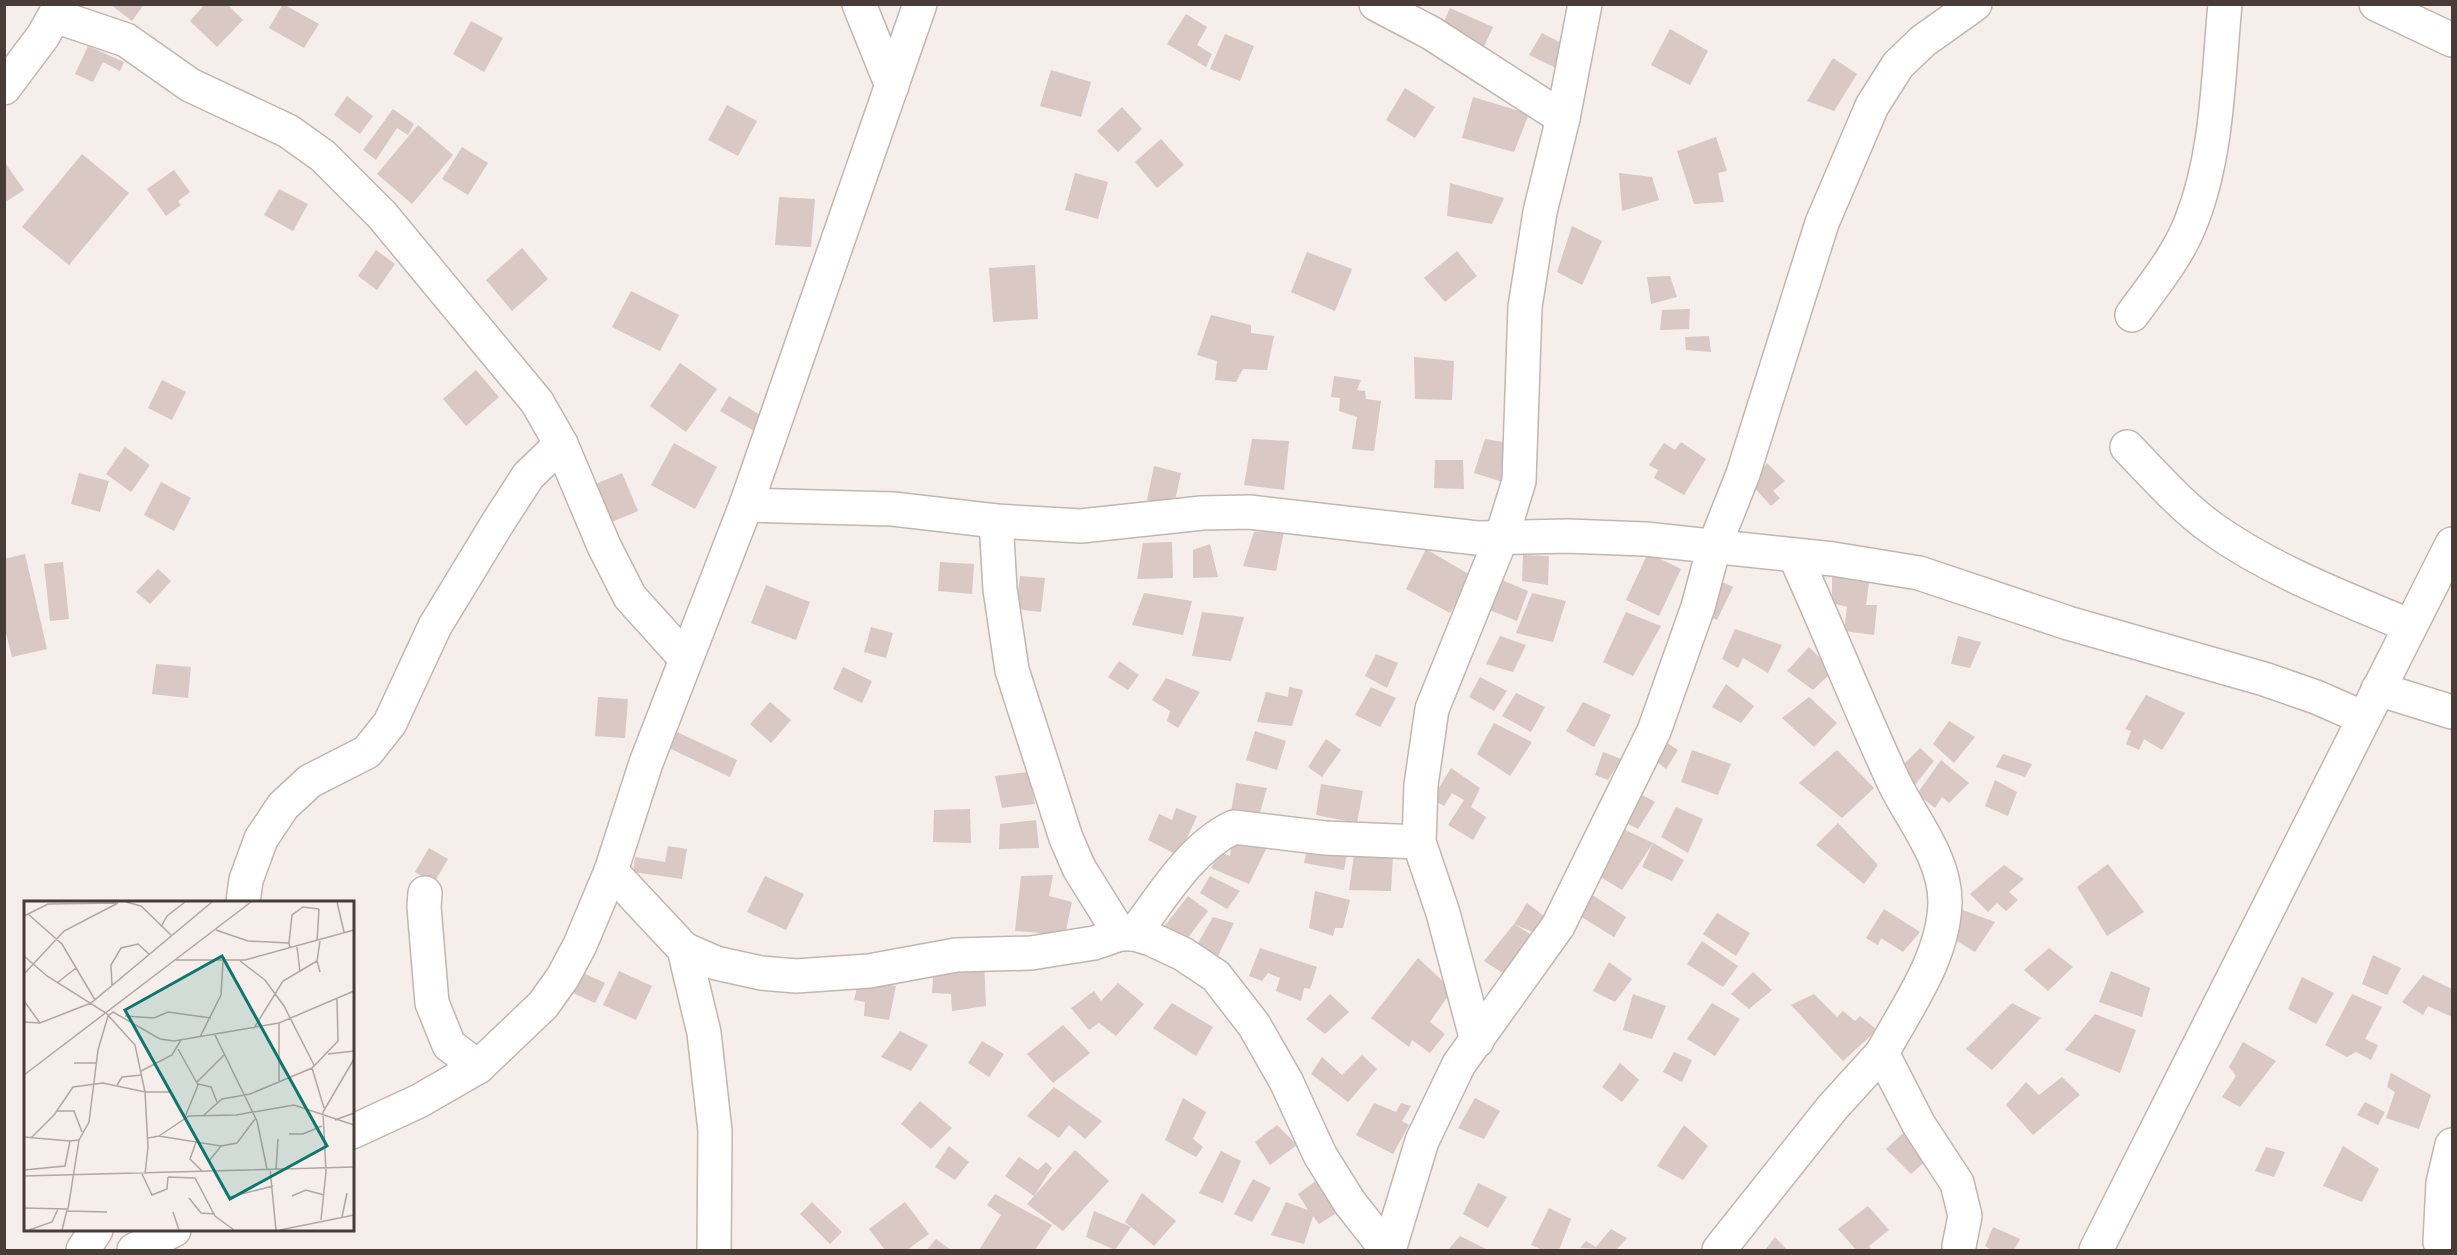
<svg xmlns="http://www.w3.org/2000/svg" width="2457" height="1255" viewBox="0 0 2457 1255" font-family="'Titillium Web',sans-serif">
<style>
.building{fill:#d9c8c3}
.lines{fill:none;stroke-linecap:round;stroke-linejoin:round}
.minor-casing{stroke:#c3b5b0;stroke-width:36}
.minor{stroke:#fff;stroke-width:33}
.inset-road{fill:none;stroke:#b0a7a3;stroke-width:1.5}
.view{fill:#0f766e;fill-opacity:0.15;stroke:#0f766e;stroke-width:3}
.inset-edge{fill:none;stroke:#493c38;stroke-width:3}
</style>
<rect width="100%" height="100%" fill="#f5eeea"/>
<g class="building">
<path d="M110,4H144L132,21Z"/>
<path d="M205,4H227L243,20L217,47L190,21Z"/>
<path d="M283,4L319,24L304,48L269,28Z"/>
<path d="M1450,8L1493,27L1482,51L1441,28Z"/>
<path d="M1186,14L1207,27L1197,45L1212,54L1206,67L1167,44Z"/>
<path d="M471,21L503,38L484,72L453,54Z"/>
<path d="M1670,29L1708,51L1690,85L1651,65Z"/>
<path d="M1542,33L1569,47L1556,68L1529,55Z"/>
<path d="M1225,34L1254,46L1240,81L1210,69Z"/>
<path d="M88,46L124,62L120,71L103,62L93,82L75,74Z"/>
<path d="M1833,58L1857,74L1834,111L1807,101Z"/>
<path d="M1051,70L1091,82L1081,117L1040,106Z"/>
<path d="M1405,88L1435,107L1415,138L1386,120Z"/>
<path d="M347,96L373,116L360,134L334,115Z"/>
<path d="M1473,97L1529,114L1514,152L1462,138Z"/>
<path d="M727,105L757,121L738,156L708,140Z"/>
<path d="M1122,107L1142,129L1118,152L1097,131Z"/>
<path d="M393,109L414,124L408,135L397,128L376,160L363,150Z"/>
<path d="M418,125L453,155L412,204L377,174Z"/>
<path d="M1716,137L1727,171L1718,173L1724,202L1694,204L1677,151Z"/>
<path d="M1161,139L1184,165L1157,188L1135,162Z"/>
<path d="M462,147L488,163L468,195L442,179Z"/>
<path d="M82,154L129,193L69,265L22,227Z"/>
<path d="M4,161L24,190L4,203Z"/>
<path d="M174,170L190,192L178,201L181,205L166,216L147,189Z"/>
<path d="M1075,173L1108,182L1098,219L1065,210Z"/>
<path d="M1619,173L1652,177L1659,200L1622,211Z"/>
<path d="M1450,183L1504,198L1492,224L1447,216Z"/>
<path d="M279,189L308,204L293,231L264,215Z"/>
<path d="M779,197L815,199L811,247L775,245Z"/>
<path d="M1572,226L1602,241L1582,285L1557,272Z"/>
<path d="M522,248L548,279L512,311L486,280Z"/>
<path d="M376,250L395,264L377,290L358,276Z"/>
<path d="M1457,251L1477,276L1445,302L1424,278Z"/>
<path d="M1307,252L1352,269L1335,311L1291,292Z"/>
<path d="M1035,265L1038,319L993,322L989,268Z"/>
<path d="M1670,276L1677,297L1651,304L1647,277Z"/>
<path d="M631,291L679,315L660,351L612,327Z"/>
<path d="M1690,309L1689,329L1660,330L1662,310Z"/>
<path d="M1211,315L1251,325V333L1274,336L1267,370L1243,369L1236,382L1215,380L1217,361L1197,355Z"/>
<path d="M1709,336L1711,352L1686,350L1685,337Z"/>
<path d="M1414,357L1454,361L1452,400L1415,399Z"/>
<path d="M680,363L717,389L686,432L650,406Z"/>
<path d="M476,370L499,397L466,426L443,399Z"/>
<path d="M1334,376L1361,380L1357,390L1365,391L1366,399L1381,401L1374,451L1352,449L1357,417L1339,411L1340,398L1331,397Z"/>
<path d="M162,380L186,392L172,420L148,408Z"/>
<path d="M729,396L765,418L756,432L720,411Z"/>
<path d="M1252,439L1289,441L1284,490L1244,485Z"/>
<path d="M1485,439L1514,444L1506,483L1474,473Z"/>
<path d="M1681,442L1706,459L1684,495L1654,478L1658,470L1649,465L1664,443L1675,450Z"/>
<path d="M674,443L717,467L695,509L651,485Z"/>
<path d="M125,447L150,465L131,492L106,474Z"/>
<path d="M1435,460H1463L1464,489L1434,488Z"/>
<path d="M1767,463L1785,481L1773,491L1780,498L1771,506L1751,484Z"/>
<path d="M1154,466L1181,473L1174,505L1147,500Z"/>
<path d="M79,473L109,481L100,512L71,504Z"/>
<path d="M622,473L638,511L602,526L586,488Z"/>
<path d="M161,482L191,498L174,531L144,515Z"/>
<path d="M1284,531L1276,571L1243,566L1254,532Z"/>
<path d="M1172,542L1173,578L1137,579L1143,543Z"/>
<path d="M1210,544L1218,577L1193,578V550Z"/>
<path d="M1426,549L1472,576L1450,613L1406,589Z"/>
<path d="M1648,553L1681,569L1659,616L1626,600Z"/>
<path d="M25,554L47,649L12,657L4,625V559Z"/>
<path d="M1523,555L1549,556L1548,585L1522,581Z"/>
<path d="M63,562L69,619L50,621L44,564Z"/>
<path d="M940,562L974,564L972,594L938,591Z"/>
<path d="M158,569L171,581L150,604L136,592Z"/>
<path d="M1832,573L1870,575L1866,605H1877L1874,635L1844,631L1847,607L1832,603Z"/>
<path d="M1020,576L1045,578L1041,612L1016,609Z"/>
<path d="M1495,577L1528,591L1517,621L1487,609Z"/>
<path d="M1718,580L1733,587L1717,620L1702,614Z"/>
<path d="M766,585L810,602L796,640L751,623Z"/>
<path d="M1144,593L1192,601L1183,635L1132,625Z"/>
<path d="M1532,593L1566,601L1553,642L1516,633Z"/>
<path d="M1202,612L1244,617L1231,661L1192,656Z"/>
<path d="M1626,612L1661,626L1633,676L1603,662Z"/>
<path d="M871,627L893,633L886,658L864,652Z"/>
<path d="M1735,629L1782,645L1768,673L1743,658L1738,668L1722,659Z"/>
<path d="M1500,636L1526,645L1513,672L1486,664Z"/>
<path d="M1958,636L1981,642L1970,668L1951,664Z"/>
<path d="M1809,647L1833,671L1813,690L1787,671Z"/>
<path d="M1376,654L1398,663L1387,688L1365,676Z"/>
<path d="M1119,661L1139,675L1128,690L1108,677Z"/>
<path d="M156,664L191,667L188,698L152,694Z"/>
<path d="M843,667L872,681L862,703L833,689Z"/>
<path d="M1480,677L1507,691L1494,711L1469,697Z"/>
<path d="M1166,678L1200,692L1178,728L1167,721L1170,711L1152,700Z"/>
<path d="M1726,684L1754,706L1741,723L1712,707Z"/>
<path d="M1289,687L1303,690L1292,726L1257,722L1266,692L1288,697Z"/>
<path d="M1371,687L1396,698L1380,727L1355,715Z"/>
<path d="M1516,693L1545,707L1531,732L1502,716Z"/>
<path d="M2146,695L2185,713L2162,750L2144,739L2139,750L2126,744L2131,731L2125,729Z"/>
<path d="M598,697L628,699L625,738L595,736Z"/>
<path d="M1809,697L1837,723L1814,747L1782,718Z"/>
<path d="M770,702L791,720L771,743L750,724Z"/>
<path d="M1583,702L1611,715L1594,747L1566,731Z"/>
<path d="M1949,721L1975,737L1954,763L1933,744Z"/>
<path d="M1494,723L1532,742L1510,776L1477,754Z"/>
<path d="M1255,731L1286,741L1277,770L1246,760Z"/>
<path d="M677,732L737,760L730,777L669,748Z"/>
<path d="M1326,739L1341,750L1322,777L1308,767Z"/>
<path d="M1664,741L1678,750L1666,769L1652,758Z"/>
<path d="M1920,748L1934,761L1915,785L1900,768Z"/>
<path d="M1692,750L1731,764L1718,795L1681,782Z"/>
<path d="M1837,750L1874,788L1842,818L1799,783Z"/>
<path d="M1603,752L1621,759L1608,780L1595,775Z"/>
<path d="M2003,754L2032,764L2025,777L1996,767Z"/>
<path d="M1941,760L1969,783L1949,803L1942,797L1935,808L1917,794Z"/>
<path d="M1451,768L1480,788L1471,807L1486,817L1473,840L1448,825L1464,800L1452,793L1444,806L1432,799Z"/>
<path d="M1028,772L1035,804L1002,808L995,776Z"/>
<path d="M1995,780L2017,792L2008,816L1985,806Z"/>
<path d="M1236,783L1267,788L1257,823L1230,818Z"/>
<path d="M1321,784L1363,791L1357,823L1316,815Z"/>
<path d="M1637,792L1655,802L1638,829L1620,820Z"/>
<path d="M1676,807L1703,819L1688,853L1661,837Z"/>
<path d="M1176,808L1197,816L1179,856L1148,840L1159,814L1172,820Z"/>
<path d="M970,809L971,843L933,842L934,810Z"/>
<path d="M1036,820L1039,848L999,849L1000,824Z"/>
<path d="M1838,823L1878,865L1864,884L1816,845Z"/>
<path d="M1619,827L1653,843L1622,890L1594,873Z"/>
<path d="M1233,834L1269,843L1249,884L1211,868L1220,852L1230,856Z"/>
<path d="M1309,841L1348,849L1344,870L1304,863Z"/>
<path d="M1653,843L1684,860L1672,881L1642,867Z"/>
<path d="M668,846L687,849L682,879L633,872L635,857L665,862Z"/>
<path d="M429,848L448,859L434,883L415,872Z"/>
<path d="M1354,855H1393L1391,891L1349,890Z"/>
<path d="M2108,864L2144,912L2107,936L2077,887Z"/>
<path d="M2004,865L2024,879L2009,892L2018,900L2006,911L1997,903L1988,912L1970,894Z"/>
<path d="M1053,875L1049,896L1072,902L1065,935L1015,931L1021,876Z"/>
<path d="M765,876L804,894L786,930L747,912Z"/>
<path d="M1210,876L1240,891L1227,909L1200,893Z"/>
<path d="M1315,891L1350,900L1343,928H1335L1333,936L1309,928Z"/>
<path d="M1591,894L1626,917L1614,937L1580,916Z"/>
<path d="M1188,896L1208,911L1184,943L1163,928Z"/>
<path d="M1527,903L1545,917L1535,933L1514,924Z"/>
<path d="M1884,909L1920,932L1903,952L1881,938L1878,945L1866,938Z"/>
<path d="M1960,909L1995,922L1975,952L1947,935Z"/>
<path d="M1717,913L1750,933L1736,956L1703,934Z"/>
<path d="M1213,917L1234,923L1218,956L1197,945Z"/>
<path d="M1514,924L1541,941L1512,979L1484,961Z"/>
<path d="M1702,941L1738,966L1723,987L1687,964Z"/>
<path d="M1260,948L1317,967L1310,989L1304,988L1301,1001L1276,991L1280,978L1268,973L1262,981L1249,976Z"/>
<path d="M2049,948L2073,967L2048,991L2024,970Z"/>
<path d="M2373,955L2401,968L2387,995L2362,984Z"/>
<path d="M1418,958L1452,990L1430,1022L1445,1034L1430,1053L1412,1040L1409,1047L1371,1018Z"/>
<path d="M984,960L986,1006L952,1011L951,994L932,993L934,965Z"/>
<path d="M1609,962L1632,979L1615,1002L1593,991Z"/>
<path d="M579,971L605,983L595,1003L569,991Z"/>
<path d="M619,971L652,986L636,1020L603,1005Z"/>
<path d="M2111,971L2150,988L2142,1017L2099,1002Z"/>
<path d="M1753,972L1772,990L1749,1009L1731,994Z"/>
<path d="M2423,975L2452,989V1017L2428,1006L2423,1015L2402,1002Z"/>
<path d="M2302,977L2334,993L2316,1024L2288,1009Z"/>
<path d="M859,979L896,986L889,1020L864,1016L865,1002L854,1000Z"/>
<path d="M1118,983L1144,1004L1116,1036L1099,1023L1089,1030L1071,1008L1094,991L1101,1001Z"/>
<path d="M1330,994L1349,1012L1325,1034L1306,1019Z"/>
<path d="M1633,994L1666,1006L1652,1039L1623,1030Z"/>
<path d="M1814,994L1837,1017L1843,1011L1855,1021L1860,1016L1877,1030L1843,1061L1791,1005Z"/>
<path d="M2352,994L2382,1007L2365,1039L2378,1045L2371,1060L2356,1052L2347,1057L2325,1045Z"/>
<path d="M1172,1003L1213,1027L1196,1056L1153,1028Z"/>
<path d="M1712,1003L1740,1019L1715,1056L1687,1039Z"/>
<path d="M2012,1003L2041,1018L1992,1070L1966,1049Z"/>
<path d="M2095,1014L2136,1030L2120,1073L2065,1050Z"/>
<path d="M1063,1025L1090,1053L1053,1083L1027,1054Z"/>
<path d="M900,1031L928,1045L911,1071L881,1057Z"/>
<path d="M982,1041L1004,1054L989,1077L968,1063Z"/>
<path d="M2243,1042L2276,1061L2240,1107L2222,1097L2236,1076L2229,1067Z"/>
<path d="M1674,1052L1692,1060L1682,1082L1663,1072Z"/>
<path d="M1362,1055L1377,1069L1348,1102L1311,1074L1322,1057L1342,1075Z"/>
<path d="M1620,1063L1639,1080L1622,1102L1602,1087Z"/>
<path d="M2391,1073L2431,1095L2419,1129L2386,1118L2395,1092L2387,1087Z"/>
<path d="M2062,1077L2080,1095L2033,1135L2006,1105L2026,1082L2039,1095Z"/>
<path d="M1054,1087L1102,1121L1085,1139L1069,1125L1059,1138L1027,1116Z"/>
<path d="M1183,1098L1206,1112L1193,1139L1203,1147L1196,1157L1165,1140Z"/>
<path d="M1475,1098L1500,1111L1484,1139L1458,1128Z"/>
<path d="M920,1101L952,1128L931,1149L901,1124Z"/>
<path d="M2365,1102L2385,1112L2378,1125L2357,1115Z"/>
<path d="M1374,1103L1396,1112L1401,1103L1411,1106L1402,1121L1409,1125L1393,1154L1356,1135Z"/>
<path d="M1277,1125L1297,1145L1270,1165L1255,1142Z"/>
<path d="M1684,1125L1708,1146L1683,1180L1657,1166Z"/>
<path d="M1912,1125L1936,1152L1911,1174L1886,1149Z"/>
<path d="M949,1146L969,1162L955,1180L935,1167Z"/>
<path d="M2343,1146L2379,1169L2362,1202L2323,1186Z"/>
<path d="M2266,1147L2285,1152L2274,1177L2255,1171Z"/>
<path d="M1075,1150L1109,1181L1063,1231L1027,1204L1034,1196L1005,1176L1019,1157L1038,1170L1046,1162L1052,1168L1034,1196Z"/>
<path d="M1221,1151L1241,1161L1223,1203L1199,1193Z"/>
<path d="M1320,1178L1343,1209L1319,1224L1313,1216L1304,1244L1271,1235L1286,1202L1308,1210L1298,1194Z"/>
<path d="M1253,1179L1271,1188L1252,1222L1234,1214Z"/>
<path d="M1478,1183L1507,1197L1488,1228L1463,1214Z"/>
<path d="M1142,1193L1176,1221L1154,1246L1125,1222Z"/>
<path d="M995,1194L1052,1225L1035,1250H979L1001,1215L987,1205Z"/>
<path d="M812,1202L842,1232L830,1244L800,1214Z"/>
<path d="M905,1202L929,1234L907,1250H885L869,1229Z"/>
<path d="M1868,1206L1889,1230L1869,1246L1872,1250H1856L1838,1229Z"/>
<path d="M1549,1208L1571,1219L1559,1250H1543L1531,1245Z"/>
<path d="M1094,1211L1131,1227L1115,1250L1086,1237Z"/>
<path d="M1993,1227L2020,1239L2014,1250H1991L1985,1246Z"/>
<path d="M1611,1229L1627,1238L1616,1250L1580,1248L1586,1241L1596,1247Z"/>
<path d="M1460,1236L1488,1250H1448Z"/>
<path d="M1775,1237L1787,1250H1765Z"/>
<path d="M936,1239L951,1250H927Z"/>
</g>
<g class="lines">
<defs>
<g id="minor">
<path d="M859,4L892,86"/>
<path d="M1376,4L1431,33L1563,118"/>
<path d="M2376,4L2452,40"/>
<path d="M55,16L126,40L190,85L288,131L323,156L382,215L537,402L561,444L604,546L630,597L686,659"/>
<path d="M4,88L43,36L61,4"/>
<path d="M2132,315C2153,286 2178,256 2191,222C2218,154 2218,77 2225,4"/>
<path d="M2127,447C2154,475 2181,506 2213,529C2272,571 2344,598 2410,626"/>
<path d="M746,505L893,509L996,521L1081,526L1202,513L1249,512L1477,538L1567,536L1645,539L1833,559L1919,573L2068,623L2264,679L2316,697L2364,718"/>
<path d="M996,521L1000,589L1012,670L1066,838L1079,868L1120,934"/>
<path d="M1795,556C1828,629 1858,704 1892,778C1910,818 1945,856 1945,902C1944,957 1907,1007 1882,1053"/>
<path d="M2378,689L2452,712"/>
<path d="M611,871L684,949L704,1033L715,1131L714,1250"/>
<path d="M425,893L424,907L432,1003L449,1045L478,1067"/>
<path d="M243,902L246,880L261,839L283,806L310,781L367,752L390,723L435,626L497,524L528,476L561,444"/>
<path d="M1134,934C1162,897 1191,847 1234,827L1325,838L1419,842"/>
<path d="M684,949L716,963L761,973L796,976L869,971L956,955L1031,953L1094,943L1120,934H1134L1151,939L1183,954L1216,976L1254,1025L1286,1081L1320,1155L1350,1203L1387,1250"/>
<path d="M1477,1041L1443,913L1419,842L1421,785L1432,709L1502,536L1519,481L1525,307L1540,212L1563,118L1585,4"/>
<path d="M352,1132L419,1101L478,1067L543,1005L563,977L580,945L611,871L646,763L746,505L920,4"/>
<path d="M2440,1242L2443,1183L2452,1145"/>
<path d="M83,1250L96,1230"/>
<path d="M134,1250L174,1230"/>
<path d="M1389,1250L1422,1141L1459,1064L1558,926L1654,731L1698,607L1714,547L1743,474L1822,223L1872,106L1898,65L1923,41L1975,4"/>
<path d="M1719,1250L1832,1108L1882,1053L1919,1125L1957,1183L1965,1216L1959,1246"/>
<path d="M2096,1250L2452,544"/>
</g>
</defs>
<use href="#minor" class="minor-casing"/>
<use href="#minor" class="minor"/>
</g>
<g transform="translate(24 901)">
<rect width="330" height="330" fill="#f5eeea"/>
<path class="inset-road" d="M102,1L117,5L147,34M313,1L320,31M4,13L38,43L71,99M0,15L24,3L92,2M137,26L143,15L161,1M192,29L224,40L265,42L266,47M293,40L295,8M265,42L268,14L279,6L295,8M273,46L276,71M0,55L23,75L82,112L111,144L121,191L124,246L121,273M152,59H221L330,29M216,60L241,79L260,105L290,164M296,71L293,60L296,40M0,73L40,30L94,2M33,82L52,67M88,85L87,64L97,47L114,43L125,53M0,100L16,122M101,115L130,117L144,111L187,117M0,121L16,122L67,102L188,1M255,122V181M230,127L259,80L293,60M191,134L233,220L243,268M176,136L197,94L199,60M154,148L174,184L161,216M304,153L330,150M50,162H72M288,167L300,207M117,170L148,154L157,139M0,174L227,1M173,181L200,154M174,183L187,186L193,201M93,184L98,176L118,174M33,210H50L58,231M180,214L198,198L226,193L288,167L314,140L313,98M311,219L330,212M265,233H279L298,225M135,235L165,215L212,214L270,204L330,224M0,236L46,240M7,237L30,214L49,186L79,182L121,191H146M124,237L135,235L197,245L185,260M172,241L166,258L179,271M197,245L213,242L231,218M246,268L252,329M252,268L254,238M0,269L41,265L46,240L55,239L65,221L74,149L84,115L89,111L136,138L150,140L255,122L330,90M118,273L128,294L143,288L144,276M0,275L330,266M144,276L171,277L191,315L210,329M268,295L282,289L300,294M206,296L249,285M165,297L177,312L191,313M0,307L44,308L55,239M43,310L83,311M149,311L155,329M318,316L323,292M297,319L302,271L299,211L330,158M5,329L28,321L34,308M38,329L43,309M256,329L330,314"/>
<path class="view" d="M198,55L303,245L206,298L101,109Z"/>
<rect width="330" height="330" class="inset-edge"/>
</g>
<rect width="2457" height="1255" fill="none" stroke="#493c38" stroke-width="12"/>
</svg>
